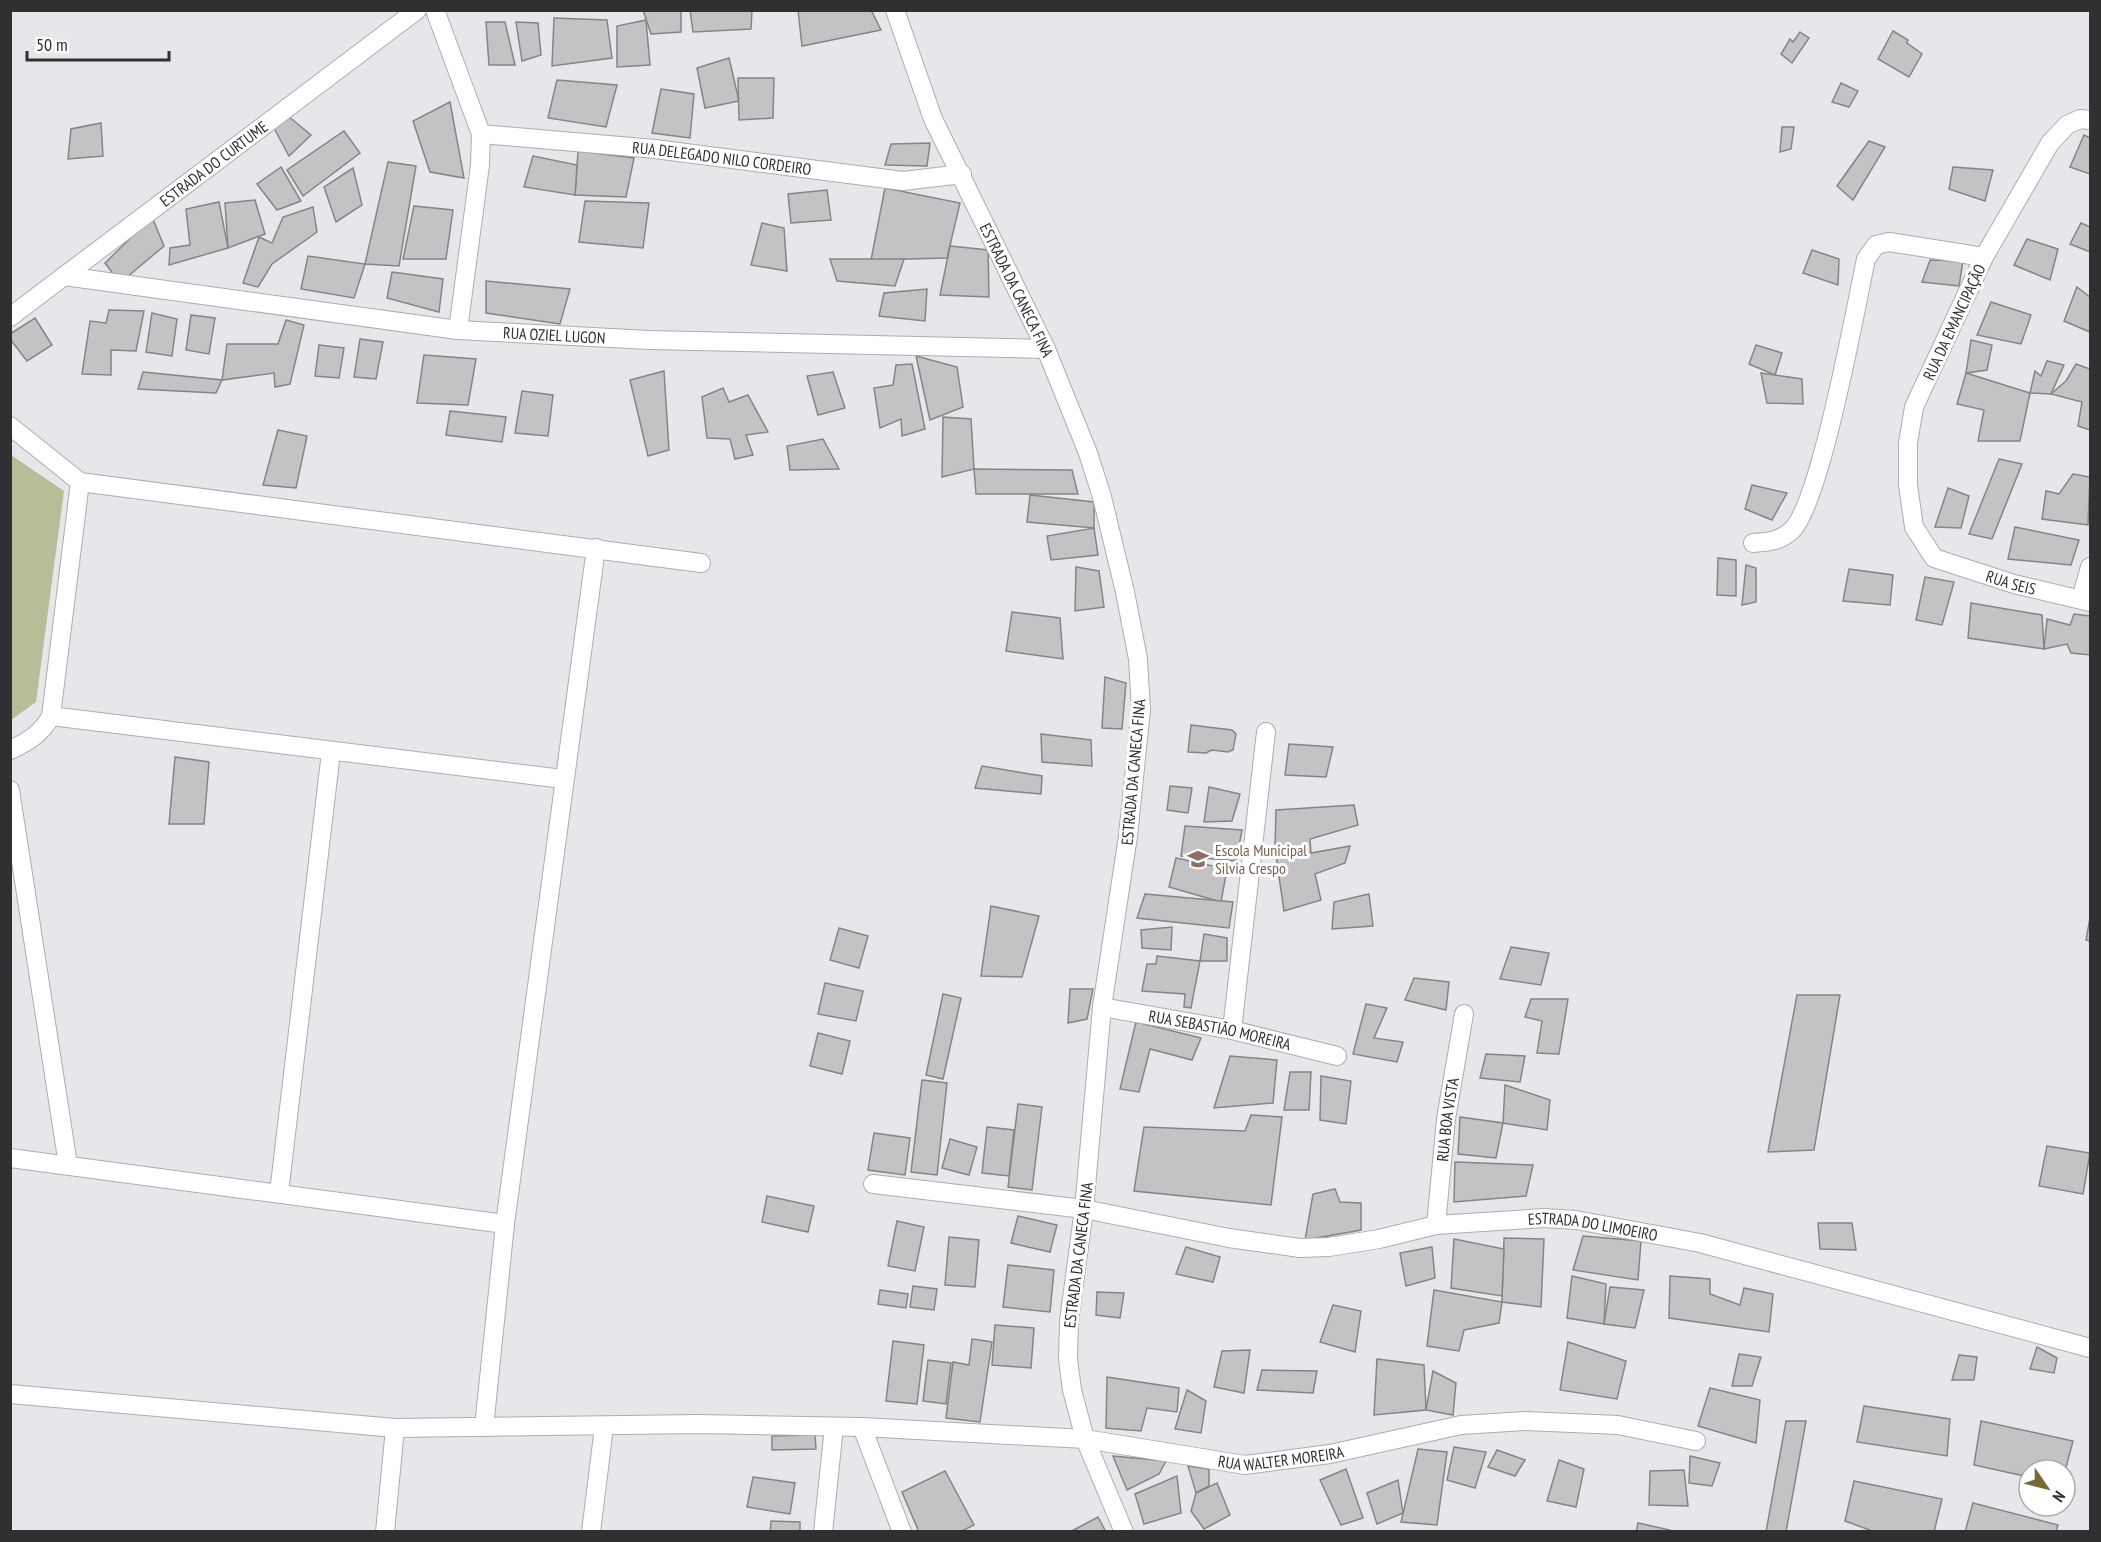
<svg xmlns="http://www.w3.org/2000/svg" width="2101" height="1542" viewBox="0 0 2101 1542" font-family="'PT Sans Narrow',sans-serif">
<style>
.green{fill:#b5be98}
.building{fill:#c4c2c5;stroke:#868487;stroke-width:1.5}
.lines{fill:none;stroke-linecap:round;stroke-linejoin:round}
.minor-casing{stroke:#acadb0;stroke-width:20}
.minor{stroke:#fff;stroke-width:18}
.labels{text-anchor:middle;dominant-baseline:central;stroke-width:6;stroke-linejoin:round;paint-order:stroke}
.street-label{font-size:16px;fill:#303032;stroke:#fff}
.education-label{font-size:16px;fill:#785e54;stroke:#fff;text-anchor:start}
</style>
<rect width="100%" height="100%" fill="#e7e7eb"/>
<path class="green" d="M11,455L64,491L36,702L11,720Z"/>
<g class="building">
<path d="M643,10H681V32L651,34Z"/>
<path d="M690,10H752L751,29L693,32Z"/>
<path d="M798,10H871L881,30L802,46Z"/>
<path d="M554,18L607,20L612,58L552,66Z"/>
<path d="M646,20L650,65L617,67V26Z"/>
<path d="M486,22H505L515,65H489Z"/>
<path d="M516,22L538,23L541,55L522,61Z"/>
<path d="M1893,31L1908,40L1907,43L1922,54L1909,77L1878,59Z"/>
<path d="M1800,32L1809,38L1792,63L1781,54L1790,39L1793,42Z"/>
<path d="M729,58L739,101L705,108L697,68Z"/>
<path d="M738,78H774L773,118L739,120Z"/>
<path d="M557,80L617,85L606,127L548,118Z"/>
<path d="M1841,83L1858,91L1849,107L1832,102Z"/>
<path d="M661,89L694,94L690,138L652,133Z"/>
<path d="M450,102L464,178L430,172L413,121Z"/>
<path d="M288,116L311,135L289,156L274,128Z"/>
<path d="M101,123L103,156L68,159L71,129Z"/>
<path d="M1782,127H1794L1791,149L1780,152Z"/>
<path d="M344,131L360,153L303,196L287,170Z"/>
<path d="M2084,135L2090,138V174L2070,167Z"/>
<path d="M1869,141L1885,147L1853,200L1837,186Z"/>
<path d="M930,143L927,166L885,165L891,144Z"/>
<path d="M578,151L634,158L626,197L575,195Z"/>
<path d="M533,156L577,165L575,195L524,187Z"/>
<path d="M388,162L416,166L399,266L365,264Z"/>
<path d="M281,167L301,201L277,210L257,184Z"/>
<path d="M1953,167L1993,170L1985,201L1949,189Z"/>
<path d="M353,168L362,205L336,222L324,187Z"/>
<path d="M885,188L960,203L947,258L871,260Z"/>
<path d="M827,190L831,220L791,223L788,194Z"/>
<path d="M255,200L265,234L228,248L225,203Z"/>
<path d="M585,201L649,203L643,248L579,242Z"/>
<path d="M219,202L228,248L169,265L170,248L190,245L186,209Z"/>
<path d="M414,206L453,210L446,259H403Z"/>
<path d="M313,207L317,232L272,264L258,287L243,283L259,237L272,243L283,217Z"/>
<path d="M152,217L164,246L120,283L105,263Z"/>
<path d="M762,223L784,228L787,271L751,265Z"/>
<path d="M2081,223L2090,227V252L2070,244Z"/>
<path d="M2027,239L2058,249L2050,280L2014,265Z"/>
<path d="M950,246L988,250L989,297L940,295Z"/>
<path d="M1812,250L1839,259L1838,285L1803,273Z"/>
<path d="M308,256L365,264L354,298L301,289Z"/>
<path d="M830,259H904L895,286L837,281Z"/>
<path d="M1930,260L1963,261L1959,286L1922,282Z"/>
<path d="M392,272L443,279L439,312L387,298Z"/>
<path d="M486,281L570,289L560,324L486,313Z"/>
<path d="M2077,287L2090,297V332L2064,321Z"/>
<path d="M927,289L925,321L879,316L884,293Z"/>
<path d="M1991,302L2031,315L2021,344L1977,335Z"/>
<path d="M109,310L144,311L136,351L111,350V375L82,374L90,321L106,323Z"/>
<path d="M152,313L177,319L172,356L146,352Z"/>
<path d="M191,315L215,318L209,354L186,350Z"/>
<path d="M35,318L52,345L27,361L10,339V334Z"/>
<path d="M286,320L304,325L290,384L275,387L274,373L222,380L227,344H278Z"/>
<path d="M360,339L383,342L376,379L354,377Z"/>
<path d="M1971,340L1992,345L1987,370L1966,373Z"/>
<path d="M319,345L344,348L339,378L315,376Z"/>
<path d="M1756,345L1782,353L1775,375L1749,364Z"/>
<path d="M424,355L476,359L468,405L417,403Z"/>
<path d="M916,356L957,367L963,407L930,420Z"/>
<path d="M2047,361L2064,365L2051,394L2030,393L2035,371L2041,376Z"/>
<path d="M912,364L925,429L902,436L901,419L880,428L874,388L893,385L896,365Z"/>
<path d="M2076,364L2090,369V430L2078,426L2082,402L2051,394L2066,381Z"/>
<path d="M664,371L669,450L648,456L630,380Z"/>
<path d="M143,372L222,380L216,393L138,389Z"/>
<path d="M833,372L845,408L818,415L807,376Z"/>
<path d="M1761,373L1802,379L1803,404L1767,403Z"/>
<path d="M1966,373L2030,393L2020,441H1978L1984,410L1957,404Z"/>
<path d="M723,388L729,402L748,395L768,432L746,435L753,455L735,459L730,439L707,438L702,397Z"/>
<path d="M522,391L553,395L548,436L515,433Z"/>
<path d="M450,411L506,417L502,442L446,435Z"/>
<path d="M943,417L971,419L974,469L942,477Z"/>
<path d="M278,430L307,436L296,488L263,485Z"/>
<path d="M823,439L839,469L790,470L787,446Z"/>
<path d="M1999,459L2022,464L1992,539L1969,534Z"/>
<path d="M974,469L1072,470L1078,494H976Z"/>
<path d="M2073,474L2090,477L2088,525L2042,519L2046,491L2059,494Z"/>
<path d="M1752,485L1787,493L1772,520L1745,509Z"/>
<path d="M1948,488L1969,496L1961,528L1935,527Z"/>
<path d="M1030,495L1094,502V528L1027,522Z"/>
<path d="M2015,527L2079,540L2071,565L2008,559Z"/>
<path d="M1094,528L1098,555L1051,560L1047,536Z"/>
<path d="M1718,558L1736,560V596L1717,595Z"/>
<path d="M1746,565L1756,568V602L1742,605Z"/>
<path d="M1076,567L1099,571L1104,607L1075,611Z"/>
<path d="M1849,569L1893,575L1890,605L1843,601Z"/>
<path d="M1925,577L1954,582L1942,625L1916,620Z"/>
<path d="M1971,603L2042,615L2044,649L1968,638Z"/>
<path d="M1012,612L1060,618L1063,659L1006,651Z"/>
<path d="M2074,614L2090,616V655L2071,653L2067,644L2044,649L2047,619L2070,625Z"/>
<path d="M1105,677L1126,683L1122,729L1102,728Z"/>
<path d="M1191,725L1232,730L1236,734L1233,750L1228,752L1212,750L1206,753L1188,752Z"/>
<path d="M1041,734L1091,740L1092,766L1042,762Z"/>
<path d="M1289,744L1333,747L1326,777L1285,775Z"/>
<path d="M175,757L209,762L204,824H169Z"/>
<path d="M982,766L1042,776L1041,794L975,788Z"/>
<path d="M1170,786L1192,788L1188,813L1167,810Z"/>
<path d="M1209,787L1240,794L1232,821L1204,822Z"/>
<path d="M1354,805L1358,825L1310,839L1311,853L1350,846L1345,863L1315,874L1321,900L1284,911L1275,849L1276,810Z"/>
<path d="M1185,826L1242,830L1236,861L1181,856Z"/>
<path d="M1176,858L1227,869L1221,902L1169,887Z"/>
<path d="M1145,894L1233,902L1229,928L1137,918Z"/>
<path d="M1369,894L1373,926L1332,929L1334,902Z"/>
<path d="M991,906L1039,916L1022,977L981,976Z"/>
<path d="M2090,918V941L2086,940Z"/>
<path d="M1172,927L1171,950L1142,948L1141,930Z"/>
<path d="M839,928L868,936L859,968L830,960Z"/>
<path d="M1204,934L1227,938V961H1200Z"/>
<path d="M1511,947L1549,953L1541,985L1500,979Z"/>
<path d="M1157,956L1200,961L1191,1008L1184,1007L1185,994L1142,991L1147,964H1156Z"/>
<path d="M1414,978L1449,982L1446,1010L1405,1000Z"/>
<path d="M825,983L863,991L856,1021L818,1014Z"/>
<path d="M1070,989H1093L1087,1019L1068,1023Z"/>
<path d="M943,994L961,998L943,1079L926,1075Z"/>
<path d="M1797,995H1840L1814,1150L1768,1152Z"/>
<path d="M1531,999H1568L1559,1054L1537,1053L1542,1021L1525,1017Z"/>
<path d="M1366,1004L1387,1008L1374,1038L1403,1042L1397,1062L1353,1054Z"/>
<path d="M1136,1022L1201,1038L1192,1060L1150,1049L1139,1092L1120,1089Z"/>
<path d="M818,1033L850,1041L842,1074L810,1066Z"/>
<path d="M1486,1054L1525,1056L1520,1082L1480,1078Z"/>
<path d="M1230,1056L1277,1060L1273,1103L1214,1108Z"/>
<path d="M1290,1072H1311L1309,1110H1284Z"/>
<path d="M1321,1076L1351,1081L1346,1124L1320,1120Z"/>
<path d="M922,1080L947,1083L937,1175L911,1172Z"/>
<path d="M1505,1085L1550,1100L1547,1130L1503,1123Z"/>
<path d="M1018,1104L1042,1107L1032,1190L1008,1187Z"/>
<path d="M1251,1115L1282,1117L1271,1205L1134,1191L1144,1127L1245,1131Z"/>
<path d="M1460,1117L1503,1123L1496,1158L1458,1154Z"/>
<path d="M987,1127L1014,1130L1009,1176L982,1173Z"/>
<path d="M874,1133L910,1138L905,1175L868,1170Z"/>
<path d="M950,1139L977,1147L969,1175L942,1168Z"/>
<path d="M2047,1146L2090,1153L2083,1194L2039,1186Z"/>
<path d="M1455,1162L1533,1165L1526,1196L1454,1202Z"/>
<path d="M1335,1189L1340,1202L1361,1203V1230L1305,1240L1313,1194Z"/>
<path d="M767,1196L814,1206L808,1232L762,1222Z"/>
<path d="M1018,1216L1057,1225L1050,1252L1011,1243Z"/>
<path d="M897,1221L924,1227L915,1271L888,1266Z"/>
<path d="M1818,1223H1852L1856,1250L1820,1249Z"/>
<path d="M1583,1236L1641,1241L1638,1280L1573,1270Z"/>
<path d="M949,1237L979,1240L975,1287L945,1285Z"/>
<path d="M1504,1238L1544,1239L1541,1307L1502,1302Z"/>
<path d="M1454,1239L1504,1249L1502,1296L1451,1288Z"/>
<path d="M1186,1247L1220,1257L1213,1282L1176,1274Z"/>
<path d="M1432,1247L1435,1278L1406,1286L1400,1253Z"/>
<path d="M1008,1265L1054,1270L1050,1312L1003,1307Z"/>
<path d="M1572,1276L1606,1284L1604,1324L1567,1318Z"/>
<path d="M1670,1276L1710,1279V1294L1740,1305L1744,1288L1773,1294L1769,1332L1669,1318Z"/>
<path d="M913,1286L937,1289L934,1310L910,1307Z"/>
<path d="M1610,1287L1644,1290L1635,1328L1604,1324Z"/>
<path d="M880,1290L908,1294L906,1308L878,1304Z"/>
<path d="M1434,1290L1502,1302L1499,1323L1464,1330L1459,1351L1427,1346Z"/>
<path d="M1097,1292L1124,1293L1120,1318L1096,1315Z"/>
<path d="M1333,1305L1361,1311L1355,1352L1320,1342Z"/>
<path d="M995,1325L1034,1328L1031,1368L992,1365Z"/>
<path d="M972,1339L992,1342L980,1422L946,1418L953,1362L969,1365Z"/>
<path d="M893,1341L924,1345L917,1404L886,1401Z"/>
<path d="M1568,1342L1626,1361L1617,1399L1560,1390Z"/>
<path d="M2037,1347L2057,1358L2054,1373L2030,1369Z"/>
<path d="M1250,1350L1244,1393L1214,1387L1222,1351Z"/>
<path d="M1739,1354L1761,1357L1752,1386H1732Z"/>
<path d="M1959,1355L1977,1357L1974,1380H1952Z"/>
<path d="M1377,1359L1424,1365L1426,1410L1374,1415Z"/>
<path d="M928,1360L951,1363L946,1404L923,1401Z"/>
<path d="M1262,1370L1317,1371L1313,1393L1257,1390Z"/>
<path d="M1433,1371L1456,1383L1453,1415L1426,1410Z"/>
<path d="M1107,1377L1179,1388L1177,1412L1147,1408L1141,1431L1106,1428Z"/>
<path d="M1710,1388L1760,1400L1756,1443L1698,1426Z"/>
<path d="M1187,1390L1206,1401L1201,1433L1175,1429Z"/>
<path d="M1864,1406L1950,1419L1947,1456L1857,1442Z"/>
<path d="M1786,1421H1806L1786,1532H1766Z"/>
<path d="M1981,1421L2073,1441L2065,1471L2029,1470V1477L1974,1465Z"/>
<path d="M815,1435L816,1449L772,1450V1436Z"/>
<path d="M1454,1447L1486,1452L1475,1488L1447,1480Z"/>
<path d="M1418,1449L1447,1452L1437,1525L1401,1522Z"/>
<path d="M1497,1450L1525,1460L1515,1476L1488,1467Z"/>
<path d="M1113,1456L1166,1461L1159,1474L1127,1490Z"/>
<path d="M1690,1456L1720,1463L1712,1486L1689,1483Z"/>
<path d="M1559,1460L1584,1469L1576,1507L1547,1501Z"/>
<path d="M1188,1466L1209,1469V1486L1196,1493Z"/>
<path d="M1346,1469L1363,1518L1341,1525L1320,1480Z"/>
<path d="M1684,1470L1688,1506L1649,1505L1650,1471Z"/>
<path d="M945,1471L974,1525L960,1532H919L902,1492Z"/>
<path d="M1177,1476L1181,1513L1144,1524L1135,1494Z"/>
<path d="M753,1477L795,1483L790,1514L747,1507Z"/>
<path d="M1398,1480L1403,1513L1377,1524L1367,1493Z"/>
<path d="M1854,1481L1942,1499L1934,1532H1875L1845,1521Z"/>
<path d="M1217,1483L1230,1515L1204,1529L1191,1511L1196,1493Z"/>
<path d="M1973,1503L2058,1525L2056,1532H1965Z"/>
<path d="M1098,1517L1106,1532H1070Z"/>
<path d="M771,1521L800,1522V1532H770Z"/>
<path d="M1638,1523L1670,1530V1532H1636Z"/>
</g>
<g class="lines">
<defs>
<g id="minor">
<path d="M435,10L481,134L480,165L458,330"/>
<path id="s1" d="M895,10L933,119L1046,349L1088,453L1102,497L1125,592L1138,659L1141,710L1128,836L1102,1007L1084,1209L1069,1321L1068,1359L1072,1390L1085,1439L1124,1532"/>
<path id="s2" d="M2090,120L2080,119L2067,125L2050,143L1984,257L1914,407L1908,443V485L1914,527L1934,558L2014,584L2090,602"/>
<path id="s3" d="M481,134L655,149L903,181L962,174"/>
<path id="s4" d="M64,276L458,330L649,340L1046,349"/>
<path id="s5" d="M10,317L417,10"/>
<path d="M10,426L80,482L701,563"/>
<path d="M1753,543C1768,542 1780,541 1791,531C1820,506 1856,306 1866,259L1876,245L1889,242L1984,257"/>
<path d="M2081,599L2090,567"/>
<path d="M51,716L563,779"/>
<path d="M10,750C28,742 42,733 51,716L80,482"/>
<path d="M10,790L68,1165"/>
<path id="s6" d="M1102,1007L1232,1030L1337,1056"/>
<path d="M1232,1030L1266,732"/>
<path d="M10,1158L505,1224"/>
<path id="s7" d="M873,1184L1084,1209L1229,1238L1300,1248L1329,1247L1379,1239L1436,1225L1544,1218L1576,1220L1700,1243L2090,1348"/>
<path d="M279,1193L331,752"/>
<path id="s8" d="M1436,1225L1446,1119L1464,1014"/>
<path id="s9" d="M10,1394L395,1428L699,1424L862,1427L1085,1439L1245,1465L1330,1454L1461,1425L1525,1421L1618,1425L1696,1441"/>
<path d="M484,1427L505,1224L596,548"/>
<path d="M862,1427L902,1532"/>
<path d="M385,1532L395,1428"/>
<path d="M591,1532L604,1427"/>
<path d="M823,1532L834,1427"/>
</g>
</defs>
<use href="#minor" class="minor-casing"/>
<use href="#minor" class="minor"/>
</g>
<defs>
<symbol id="school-bare" viewBox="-9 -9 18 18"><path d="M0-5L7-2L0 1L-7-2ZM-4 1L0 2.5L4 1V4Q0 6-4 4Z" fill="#8d6e63" stroke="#fff" stroke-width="2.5" paint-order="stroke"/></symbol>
</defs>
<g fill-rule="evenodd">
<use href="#school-bare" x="1183" y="844" width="30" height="30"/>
</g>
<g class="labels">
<g class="street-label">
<text stroke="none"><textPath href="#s3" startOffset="242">RUA DELEGADO NILO CORDEIRO</textPath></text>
<text stroke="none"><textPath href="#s5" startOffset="255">ESTRADA DO CURTUME</textPath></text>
<text stroke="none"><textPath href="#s1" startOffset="306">ESTRADA DA CANECA FINA</textPath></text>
<text transform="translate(1954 322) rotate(-65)">RUA DA EMANCIPAÇÃO</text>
<text stroke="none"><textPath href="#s4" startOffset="494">RUA OZIEL LUGON</textPath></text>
<text stroke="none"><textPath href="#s2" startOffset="585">RUA SEIS</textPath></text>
<text transform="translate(1133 772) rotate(-85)">ESTRADA DA CANECA FINA</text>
<text stroke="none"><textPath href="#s6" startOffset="120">RUA SEBASTIÃO MOREIRA</textPath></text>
<text stroke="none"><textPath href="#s8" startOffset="106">RUA BOA VISTA</textPath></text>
<text stroke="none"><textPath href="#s7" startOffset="728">ESTRADA DO LIMOEIRO</textPath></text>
<text transform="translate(1078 1255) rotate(-83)">ESTRADA DA CANECA FINA</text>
<text stroke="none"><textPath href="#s9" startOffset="1275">RUA WALTER MOREIRA</textPath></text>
</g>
<g class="education-label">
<text x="1215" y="850">Escola Municipal<tspan x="1215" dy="18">Silvia Crespo</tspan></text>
</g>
</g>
<rect width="2101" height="1542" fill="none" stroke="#303032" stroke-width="24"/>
<g transform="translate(2047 1488) rotate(125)"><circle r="28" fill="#ffffff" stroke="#acacad" stroke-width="1.5"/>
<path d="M0-4.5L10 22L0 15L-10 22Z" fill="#766936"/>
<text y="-9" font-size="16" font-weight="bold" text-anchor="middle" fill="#303032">N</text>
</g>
<path d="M27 51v9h142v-9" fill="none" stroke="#303032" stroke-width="3"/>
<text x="36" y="51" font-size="18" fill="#303032" stroke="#ffffff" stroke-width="4.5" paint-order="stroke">50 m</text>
</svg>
